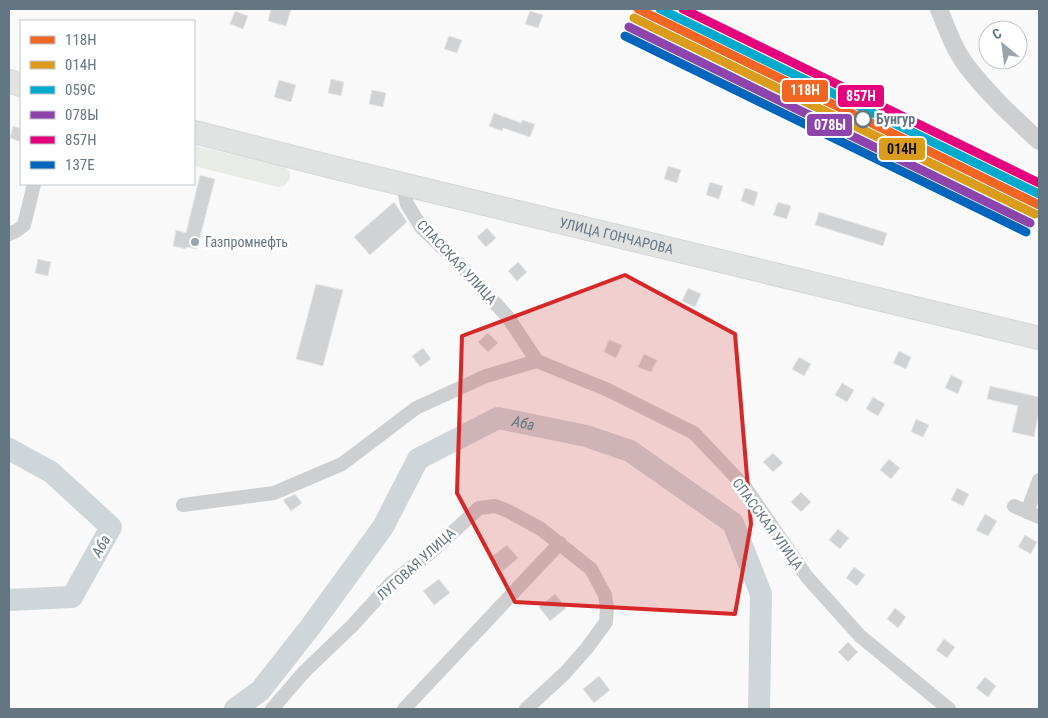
<svg xmlns="http://www.w3.org/2000/svg" width="1048" height="718" viewBox="0 0 1048 718" font-family="'Roboto Condensed',sans-serif">
<style>
.green{fill:#e8ebe6}
.lines{fill:none;stroke-linecap:round;stroke-linejoin:round}
.river{stroke:#ced6d9;stroke-width:22}
.building{fill:#d0d2d3;stroke:#e8e8e8}
.primary-casing{stroke:#d5d6d7;stroke-width:24}
.minor{stroke:#cecfd0;stroke-width:14}
.tertiary{stroke:#cecfd0;stroke-width:18}
.primary{stroke:#e1e2e2;stroke-width:22}
.rail-1-casing{stroke:#fff;stroke-width:12}
.rail-2-casing{stroke:#fff;stroke-width:12}
.rail-3-casing{stroke:#fff;stroke-width:12}
.rail-4-casing{stroke:#fff;stroke-width:12}
.rail-5-casing{stroke:#fff;stroke-width:12}
.rail-6-casing{stroke:#fff;stroke-width:12}
.rail-1{stroke:#f26522;stroke-width:9}
.rail-2{stroke:#da9c1a;stroke-width:9}
.rail-3{stroke:#00a9ce;stroke-width:9}
.rail-4{stroke:#8e44ad;stroke-width:9}
.rail-5{stroke:#e5007d;stroke-width:9}
.rail-6{stroke:#0065bd;stroke-width:9}
.marked{fill:#d62828;fill-opacity:0.2;stroke:#d62828;stroke-width:4;stroke-linejoin:round}
.stop-dot{fill:#fff;stroke:#657683;stroke-width:2.5}
.poi-dot{fill:#99a4ac;stroke:#fff;stroke-width:2}
.labels{text-anchor:middle;dominant-baseline:central;stroke-width:5;stroke-linejoin:round;paint-order:stroke}
.stop-label{font-size:14px;font-weight:bold;fill:#657683;stroke:#fff;text-anchor:start}
.street-label{font-size:14px;fill:#657683;stroke:#fff}
.poi-label{font-size:14px;fill:#657683;stroke:#fff;text-anchor:start}
.water-label{font-size:15px;font-style:italic;fill:#60757c;stroke:#fff}
.line-badge{stroke:#fff;stroke-width:2}
.badge-label{font-size:14px;text-anchor:middle;font-weight:bold;fill:#fff}
.pale-badge-label{font-size:14px;text-anchor:middle;font-weight:bold;fill:#111}
</style>
<rect width="100%" height="100%" fill="#f9f9f9"/>
<path class="green" d="M194,146L285,166L290,173V178L284,186L278,187L194,166Z"/>
<g class="lines">
<g class="river">
<path d="M9,449L51,472L111,527L72,597L9,600"/>
<path id="s1" d="M235,709L260,691L311,626L383,527L418,459L498,418L586,436L630,451L733,523L761,594L759,709"/>
</g>
</g>
<g class="building">
<path d="M271,9H291L286,26L268,21Z"/>
<path d="M235,11L248,16L243,29L230,24Z"/>
<path d="M530,11L543,15L538,28L525,24Z"/>
<path d="M449,36L462,40L457,53L444,49Z"/>
<path d="M331,79L344,82L341,96L328,93Z"/>
<path d="M279,80L296,85L291,102L274,97Z"/>
<path d="M372,90L386,93L383,107L369,104Z"/>
<path d="M494,113L521,123L522,120L535,124L530,137L503,128L502,131L489,126Z"/>
<path d="M13,126L21,129V142L10,138Z"/>
<path d="M668,166L681,170L677,183L664,179Z"/>
<path d="M200,175L215,179L199,241L196,249L187,247L186,249L173,246L176,230L186,233Z"/>
<path d="M710,182L723,186L719,199L706,195Z"/>
<path d="M745,188L758,192L754,206L741,201Z"/>
<path d="M394,202L407,222L370,255L354,237Z"/>
<path d="M778,202L791,206L787,219L773,215Z"/>
<path d="M819,212L887,233L883,246L815,225Z"/>
<path d="M487,228L496,238L486,247L477,237Z"/>
<path d="M38,259L51,262L48,276L35,273Z"/>
<path d="M518,262L527,272L517,281L508,271Z"/>
<path d="M316,284L343,290L323,366L296,359Z"/>
<path d="M688,288L701,294L695,307L682,301Z"/>
<path d="M488,333L498,343L488,352L478,342Z"/>
<path d="M609,340L622,345L616,358L604,352Z"/>
<path d="M423,348L431,359L420,367L412,356Z"/>
<path d="M899,351L911,357L906,369L893,363Z"/>
<path d="M644,354L657,360L651,372L638,367Z"/>
<path d="M799,357L811,364L804,376L792,369Z"/>
<path d="M951,375L963,381L958,394L945,388Z"/>
<path d="M842,383L854,390L847,402L835,395Z"/>
<path d="M990,386L1039,397V411L1034,437L1012,432L1018,406L987,399Z"/>
<path d="M873,397L885,404L878,416L866,409Z"/>
<path d="M916,419L929,425L923,437L911,432Z"/>
<path d="M773,453L783,463L773,472L763,462Z"/>
<path d="M889,459L900,468L891,479L880,470Z"/>
<path d="M957,488L969,494L963,506L951,500Z"/>
<path d="M801,492L811,502L801,512L791,502Z"/>
<path d="M295,494L302,503L291,511L283,500Z"/>
<path d="M985,514L997,521L988,536L976,530Z"/>
<path d="M838,529L849,538L840,549L829,540Z"/>
<path d="M1025,535L1037,542L1031,554L1018,547Z"/>
<path d="M507,545L518,558L503,571L491,557Z"/>
<path d="M854,567L865,575L857,586L846,578Z"/>
<path d="M439,579L450,593L434,605L423,591Z"/>
<path d="M555,594L566,608L550,621L539,607Z"/>
<path d="M895,608L906,617L898,628L887,619Z"/>
<path d="M944,639L955,647L947,658L936,650Z"/>
<path d="M848,642L858,652L848,662L838,652Z"/>
<path d="M599,676L610,690L594,703L583,689Z"/>
<path d="M985,677L996,686L988,697L976,688Z"/>
</g>
<g class="lines">
<defs>
<g id="primary">
<path d="M9,81L21,85"/>
<path id="s2" d="M194,132L344,170L1039,338"/>
</g>
</defs>
<use href="#primary" class="primary-casing"/>
<g class="minor">
<path d="M402,183L407,204L421,227L461,266L507,316L537,361L608,390L694,433L745,487L807,577L860,636L949,709"/>
<path d="M9,234L16,231L24,225L34,184"/>
<path d="M183,505L274,493L342,464L416,408L486,376L537,361"/>
<path d="M1014,506L1039,517"/>
<path d="M1027,512L1039,480"/>
<path d="M272,709L304,672L353,625L391,583L430,553L479,508L495,506L508,511L541,529L591,569L605,595L607,608L606,622L587,648L565,673L526,709"/>
<path d="M404,709L560,543"/>
</g>
<path class="tertiary" d="M939,9C946,27 954,49 966,65C987,93 1013,117 1039,141"/>
<use href="#primary" class="primary"/>
<defs>
<path id="rail-1" d="M638,9L1039,205"/>
<path id="rail-2" d="M634,18L1035,214"/>
<path id="rail-3" d="M660,9L1039,194"/>
<path id="rail-4" d="M629,27L1030,223"/>
<path id="rail-5" d="M683,9L1039,183"/>
<path id="rail-6" d="M625,36L1026,232"/>
</defs>
<use href="#rail-1" class="rail-1-casing"/>
<use href="#rail-2" class="rail-2-casing"/>
<use href="#rail-3" class="rail-3-casing"/>
<use href="#rail-4" class="rail-4-casing"/>
<use href="#rail-5" class="rail-5-casing"/>
<use href="#rail-6" class="rail-6-casing"/>
<use href="#rail-1" class="rail-1"/>
<use href="#rail-2" class="rail-2"/>
<use href="#rail-3" class="rail-3"/>
<use href="#rail-4" class="rail-4"/>
<use href="#rail-5" class="rail-5"/>
<use href="#rail-6" class="rail-6"/>
</g>
<path class="marked" d="M625,275L735,334L751,524L735,614L515,602L457,493L462,336Z"/>
<circle class="stop-dot" cx="863" cy="119" r="8"/>
<circle class="poi-dot" cx="195" cy="242" r="5"/>
<g class="labels">
<g class="stop-label">
<text x="876" y="119">Бунгур</text>
</g>
<g class="street-label">
<text stroke="none"><textPath href="#s2" startOffset="435">УЛИЦА ГОНЧАРОВА</textPath></text>
<text transform="translate(457 262) rotate(47)">СПАССКАЯ УЛИЦА</text>
<text transform="translate(768 524) rotate(54)">СПАССКАЯ УЛИЦА</text>
<text transform="translate(416 564) rotate(-42)">ЛУГОВАЯ УЛИЦА</text>
</g>
<g class="poi-label">
<text x="205" y="242">Газпромнефть</text>
</g>
<g class="water-label">
<text stroke="none"><textPath href="#s1" startOffset="428">Аба</textPath></text>
<text transform="translate(101 546) rotate(-61)">Аба</text>
</g>
</g>
<g class="line-badge">
<rect x="781" y="79" width="48" height="24" rx="5" fill="#f26522"/>
<rect x="837" y="84" width="48" height="24" rx="5" fill="#e5007d"/>
<rect x="806" y="113" width="47" height="24" rx="5" fill="#8e44ad"/>
<rect x="878" y="137" width="48" height="24" rx="5" fill="#da9c1a"/>
</g>
<g class="badge-label">
<text x="805" y="95">118Н</text>
<text x="861" y="101">857Н</text>
<text x="830" y="130">078Ы</text>
</g>
<g class="pale-badge-label">
<text x="902" y="154">014Н</text>
</g>
<rect width="1048" height="718" fill="none" stroke="#657683" stroke-width="20"/>
<rect x="20" y="20" width="175" height="165" fill="#ffffff" stroke="#c1c8cd"/>
<rect x="30" y="36" width="25" height="8" fill="#f26522" stroke="#c1c8cd"/>
<text x="65" y="45" font-size="15" fill="#657683">118Н</text>
<rect x="30" y="61" width="25" height="8" fill="#da9c1a" stroke="#c1c8cd"/>
<text x="65" y="70" font-size="15" fill="#657683">014Н</text>
<rect x="30" y="86" width="25" height="8" fill="#00a9ce" stroke="#c1c8cd"/>
<text x="65" y="95" font-size="15" fill="#657683">059С</text>
<rect x="30" y="111" width="25" height="8" fill="#8e44ad" stroke="#c1c8cd"/>
<text x="65" y="120" font-size="15" fill="#657683">078Ы</text>
<rect x="30" y="136" width="25" height="8" fill="#e5007d" stroke="#c1c8cd"/>
<text x="65" y="145" font-size="15" fill="#657683">857Н</text>
<rect x="30" y="161" width="25" height="8" fill="#0065bd" stroke="#c1c8cd"/>
<text x="65" y="170" font-size="15" fill="#657683">137Е</text>
<g transform="translate(1003 45) rotate(331)"><circle r="24" fill="#ffffff" stroke="#c1c8cd"/>
<path d="M0-4L9 19L0 12L-9 19Z" fill="#99a4ac"/>
<text y="-8" font-size="14" font-weight="bold" text-anchor="middle" fill="#657683">С</text>
</g>
</svg>
